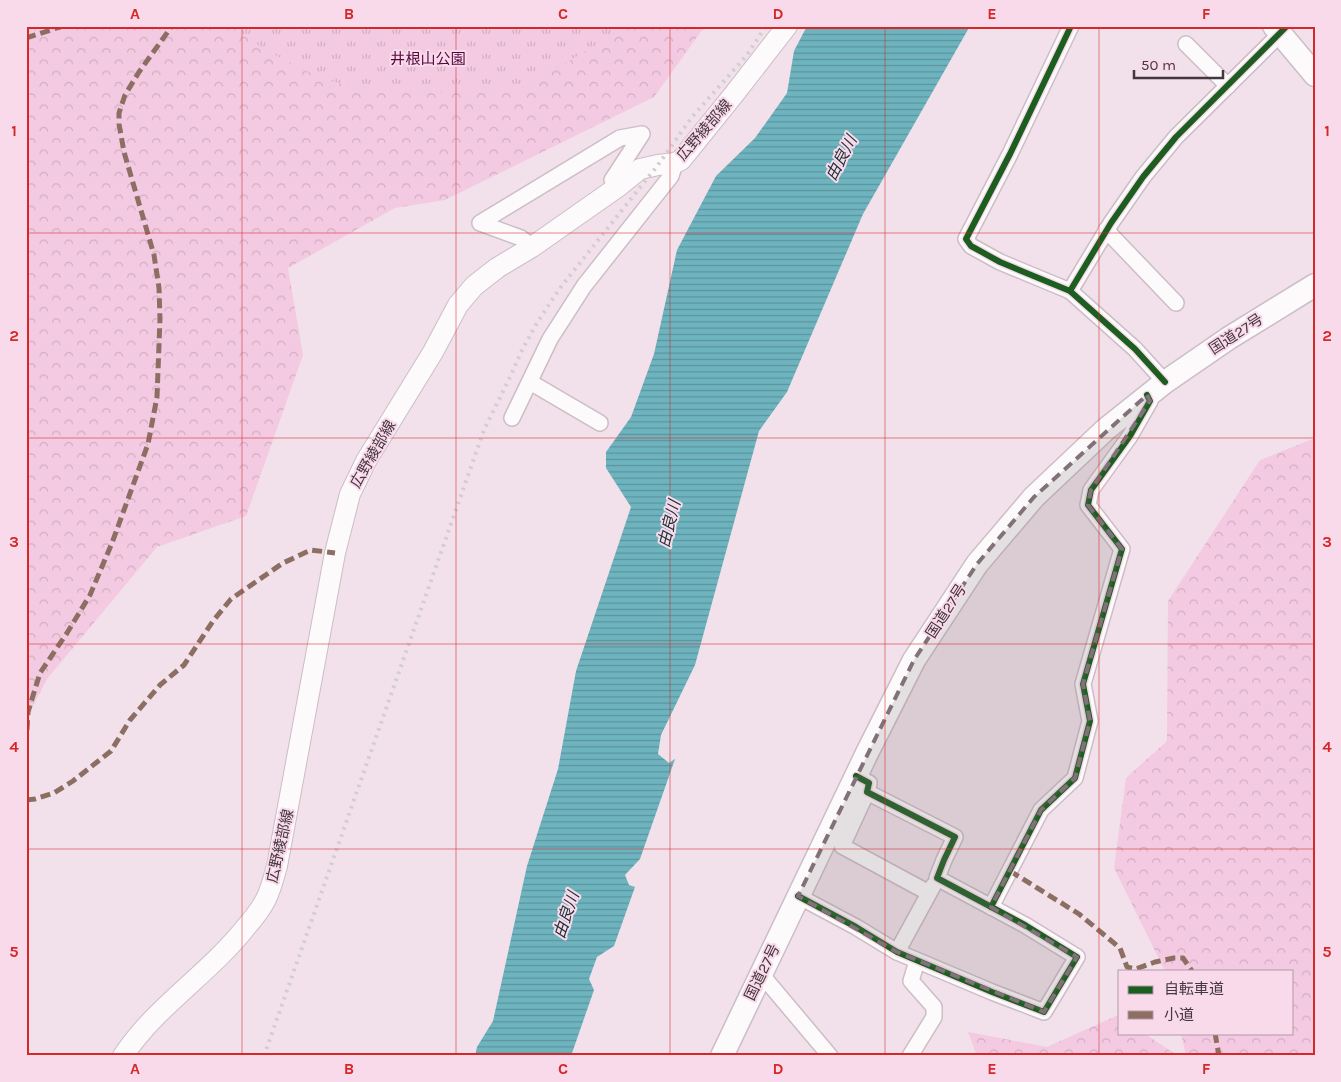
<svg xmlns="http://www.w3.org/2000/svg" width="1341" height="1082" viewBox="0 0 1341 1082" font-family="Karla,'Noto Sans JP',sans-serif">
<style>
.forest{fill:url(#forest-crowns)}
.park{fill:url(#park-tufts)}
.water{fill:url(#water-rules)}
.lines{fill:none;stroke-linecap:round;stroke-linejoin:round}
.minor-casing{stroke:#cbbec5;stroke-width:18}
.major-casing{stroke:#cbbec5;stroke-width:22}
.highway-casing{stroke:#cbbec5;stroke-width:25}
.minor{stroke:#fdfafc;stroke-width:15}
.major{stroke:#fdfafc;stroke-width:20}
.highway{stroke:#fdfafc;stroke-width:22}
.rail{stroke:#d2cdd0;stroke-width:4;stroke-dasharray:2.5 5;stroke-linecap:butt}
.quiet{stroke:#8d6e63;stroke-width:5;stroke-dasharray:10 5;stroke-linecap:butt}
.cycleway-casing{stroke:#f9daeb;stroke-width:9}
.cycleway{stroke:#1b5e20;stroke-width:6}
.marked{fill:#81727a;fill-opacity:0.2;stroke:#81727a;stroke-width:4;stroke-dasharray:10 6;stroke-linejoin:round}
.grid{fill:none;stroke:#d62828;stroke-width:1;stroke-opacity:0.55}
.labels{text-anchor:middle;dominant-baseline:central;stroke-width:4;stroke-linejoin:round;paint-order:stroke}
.park-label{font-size:15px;fill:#53063d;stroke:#f9daeb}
.street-label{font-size:15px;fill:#44373e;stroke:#f9daeb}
.water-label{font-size:16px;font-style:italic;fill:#193134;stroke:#f9daeb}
.neatline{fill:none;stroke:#d62828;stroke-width:2}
.grid-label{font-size:16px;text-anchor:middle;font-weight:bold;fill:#d62828}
</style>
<defs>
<pattern id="forest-crowns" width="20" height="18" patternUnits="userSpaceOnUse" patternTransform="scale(1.25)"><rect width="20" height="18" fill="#f3cae1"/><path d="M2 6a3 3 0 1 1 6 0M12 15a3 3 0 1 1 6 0" fill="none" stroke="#d2aec2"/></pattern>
<pattern id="park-tufts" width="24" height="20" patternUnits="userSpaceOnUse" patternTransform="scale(1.25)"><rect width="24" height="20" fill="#f3cae1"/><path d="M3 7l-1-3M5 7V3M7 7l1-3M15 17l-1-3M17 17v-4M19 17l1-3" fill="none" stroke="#d2aec2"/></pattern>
<pattern id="water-rules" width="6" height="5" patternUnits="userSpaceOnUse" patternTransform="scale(1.25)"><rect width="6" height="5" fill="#6eb4bf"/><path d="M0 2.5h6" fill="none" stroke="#5c939d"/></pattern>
</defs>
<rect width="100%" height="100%" fill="#f2e1ea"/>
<g class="forest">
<path d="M26,26H705L654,97L445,200L395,208L288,268L303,355L246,516L157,547L47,679L26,719Z"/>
<path d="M1315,438V1056H1186L1181,1033H1292V971H1165L1114,868L1126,778L1167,741L1168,601L1260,460Z"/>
<path d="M1118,1015L1120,1017V1033H1144L1178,1056H977L968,1032L1047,1047Z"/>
</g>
<path class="park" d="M232,26H625L599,43L527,86L446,92L360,90L317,76L267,51Z"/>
<path class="water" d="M807,26H970L863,214L787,392L759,431L695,665L661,735L658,754L669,763L675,759L640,859L625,875L629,885L635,887L614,946L597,957L589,979L594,990L571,1056H475L477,1047L493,1021L527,866L558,769L576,671L631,507L606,468V452L631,417L654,354L677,250L716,176L755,138L787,93L794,51Z"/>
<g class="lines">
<defs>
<g id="minor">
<path d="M1071,26L1010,154L966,239L971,246L1000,262L1070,291L1135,349L1165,382"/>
<path d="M1186,44L1228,86"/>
<path d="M1106,230L1176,303"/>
<path d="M532,247L521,238L480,223L620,138L642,134L612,180L619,186"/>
<path d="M1070,291L1111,223L1143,177L1176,137L1275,39"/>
<path d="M530,382L600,423"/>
<path d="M512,418L550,339L584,286L671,176L675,163"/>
<path d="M867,792L842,846L929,893"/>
<path d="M798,896L856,927L897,952L992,992L1044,1012L1077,957L1025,925L937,878L944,860L955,837L867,792L869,783L856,776"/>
<path d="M991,907L1041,810L1075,778L1090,721L1083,684L1122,549L1088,505L1091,490L1130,436L1150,401L1149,398"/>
<path d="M897,952L933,886"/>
<path d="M761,974L830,1056"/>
<path d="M910,1056L934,1017V1007L911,981L917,961"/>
</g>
<path id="major" d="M123,1056C156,1006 209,974 246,927C253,919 261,909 266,899C271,889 274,877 277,866L335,553L350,494L366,461L433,352L458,305L474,286L497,268L532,247L619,186L640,169L658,165L675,163L681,160L735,93L787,26"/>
<g id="highway">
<path d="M1274,26L1315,75"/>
<path d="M722,1056L867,753L914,660L977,564L1034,497L1106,429L1165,382L1229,338L1315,285"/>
</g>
</defs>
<use href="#minor" class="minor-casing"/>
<use href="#major" class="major-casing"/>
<use href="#highway" class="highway-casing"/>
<use href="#minor" class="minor"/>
<use href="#major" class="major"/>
<use href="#highway" class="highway"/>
<path class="rail" d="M264,1056L484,430L510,377L523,348L537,323L560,288L658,165L692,117L747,55L766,26"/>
<g class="quiet">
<path d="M26,38L63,26"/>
<path d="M26,745L28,712L40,673L67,633L90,595L112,543L148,444L157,397L160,319L159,288L154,255L124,152L119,124V113L125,95L139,72L172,26"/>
<path d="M26,800L35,799L54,793L73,781L111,751L130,720L160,685L184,665L213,621L231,599L283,563L311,550L335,553"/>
<path d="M1010,871L1079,914L1120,948L1127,967L1136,969L1155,962L1174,958H1183L1192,971"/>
<path d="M1215,1033L1219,1056"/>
</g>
<defs>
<g id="cycleway">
<path d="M1071,26L1010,154L966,239L971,246L1000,262L1070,291L1135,349L1165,382"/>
<path d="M1070,291L1111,223L1143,177L1176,137L1287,26"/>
<path d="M798,896L856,927L897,952L992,992L1044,1012L1077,957L1025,925L937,878L944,860L955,837L867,792L869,783L856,776"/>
<path d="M991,907L1041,810L1075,778L1090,721L1083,684L1122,549L1088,505L1091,490L1130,436L1150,401L1147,395"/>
</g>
</defs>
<use href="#cycleway" class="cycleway-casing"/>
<use href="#cycleway" class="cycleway"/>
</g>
<path class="marked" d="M1147,395L1150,401L1091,490L1088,505L1122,549L1083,684L1090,721L1075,778L1041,810L991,907L1077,957L1044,1012L897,952L798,896L914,660L977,564L1034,497Z"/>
<path class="grid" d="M242,26V1056M456,26V1056M670,26V1056M885,26V1056M1099,26V1056M26,233H1315M26,438H1315M26,644H1315M26,849H1315"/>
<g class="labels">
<g class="park-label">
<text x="428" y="59">井根山公園</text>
</g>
<g class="street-label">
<text transform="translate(704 130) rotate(-49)">広野綾部線</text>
<text transform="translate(1236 334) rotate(-33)">国道27号</text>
<text transform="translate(373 454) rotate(-60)">広野綾部線</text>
<text transform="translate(946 611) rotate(-57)">国道27号</text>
<text transform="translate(280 846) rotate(-77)">広野綾部線</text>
<text transform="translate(762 972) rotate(-64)">国道27号</text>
</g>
<g class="water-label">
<text transform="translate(841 158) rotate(-62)">由良川</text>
<text transform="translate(669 524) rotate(-76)">由良川</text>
<text transform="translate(566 915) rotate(-71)">由良川</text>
</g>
</g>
<rect width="1341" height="1082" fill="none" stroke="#f9daeb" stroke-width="55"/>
<rect x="1118" y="970" width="175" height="65" fill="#f9daeb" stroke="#b199a6"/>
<rect x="1128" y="986" width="25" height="8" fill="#1b5e20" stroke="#b199a6"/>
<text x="1164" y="994" font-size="15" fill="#44373e">自転車道</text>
<rect x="1128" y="1011" width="25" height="8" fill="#8d6e63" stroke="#b199a6"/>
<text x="1164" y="1020" font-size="15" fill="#44373e">小道</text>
<path d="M1134 70v8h89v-8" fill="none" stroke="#44373e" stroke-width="2.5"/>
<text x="1141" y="70" font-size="15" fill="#44373e" stroke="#f9daeb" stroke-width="4" paint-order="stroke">50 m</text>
<rect x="28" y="28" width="1286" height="1026" class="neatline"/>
<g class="grid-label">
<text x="135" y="19">A</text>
<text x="349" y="19">B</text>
<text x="563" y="19">C</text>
<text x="778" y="19">D</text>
<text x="992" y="19">E</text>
<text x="1206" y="19">F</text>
<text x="14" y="136">1</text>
<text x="1327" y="136">1</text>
<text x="14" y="341">2</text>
<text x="1327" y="341">2</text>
<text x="14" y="547">3</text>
<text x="1327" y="547">3</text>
<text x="14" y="752">4</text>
<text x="1327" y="752">4</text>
<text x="14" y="957">5</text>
<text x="1327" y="957">5</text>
<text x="135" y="1074">A</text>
<text x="349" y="1074">B</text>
<text x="563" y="1074">C</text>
<text x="778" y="1074">D</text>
<text x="992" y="1074">E</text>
<text x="1206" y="1074">F</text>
</g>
</svg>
